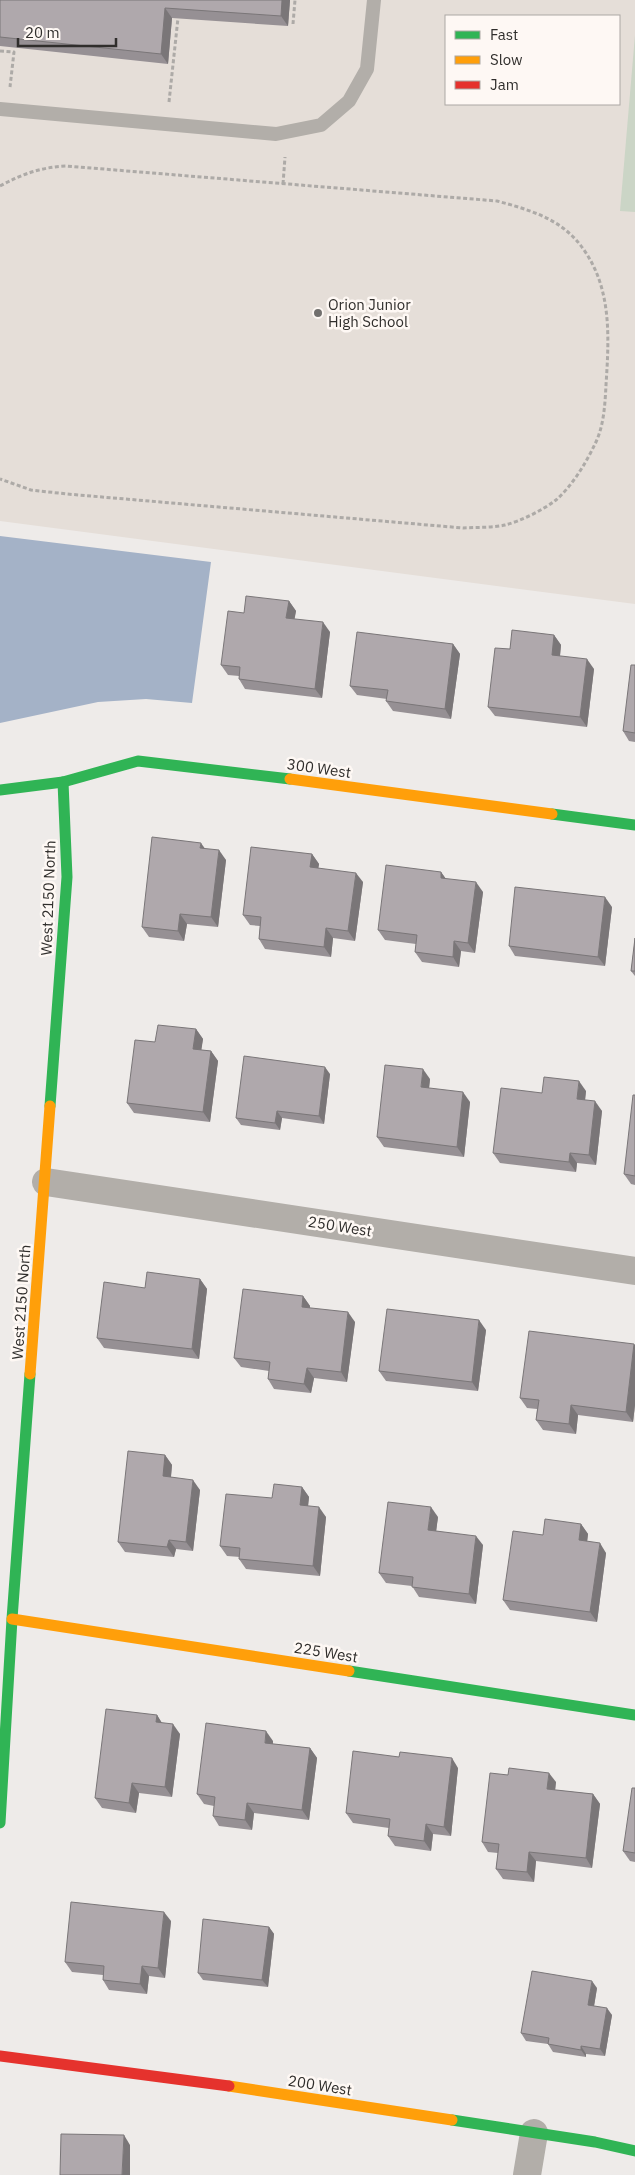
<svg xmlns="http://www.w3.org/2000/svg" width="635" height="2175" viewBox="0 0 635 2175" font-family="'IBM Plex Sans',sans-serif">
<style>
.built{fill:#e5ded8;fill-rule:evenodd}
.green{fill:#cbd5c6}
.water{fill:#a4b2c7}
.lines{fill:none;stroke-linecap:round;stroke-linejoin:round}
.path{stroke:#adaaa7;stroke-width:3;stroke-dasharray:4 2.5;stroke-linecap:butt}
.lane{stroke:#b2aea9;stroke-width:14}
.street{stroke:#b2aea9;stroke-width:28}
.fast{stroke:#30b455;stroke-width:11}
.slow{stroke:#ff9f0a;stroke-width:11}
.jam{stroke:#e5322d;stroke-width:11}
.wall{fill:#969094}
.shaded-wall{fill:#7a7678}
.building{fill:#afa8ac;stroke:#7a7678}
.poi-dot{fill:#72706e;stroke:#fef8f4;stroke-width:2}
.labels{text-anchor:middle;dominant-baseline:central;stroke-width:5;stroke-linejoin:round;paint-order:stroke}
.poi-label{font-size:15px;fill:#302e2c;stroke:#fef8f4;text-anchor:start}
.street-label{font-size:15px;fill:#302e2c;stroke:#fef8f4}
</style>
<rect width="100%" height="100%" fill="#eeebe9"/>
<path class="built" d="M0,0H635V604L0,521ZM446,16H619V104H446Z"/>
<path class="green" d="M635,35V212L620,211Z"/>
<path class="water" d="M0,536L211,562L192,703L146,699L98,702L0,723Z"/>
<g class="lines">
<g class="path">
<path d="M293,24L295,0"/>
<path d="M0,51L14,52L10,87"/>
<path d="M169,102L178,18"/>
<path d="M283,184L285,157"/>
<path d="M0,186C22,174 42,167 66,166L497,201C530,210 563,219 584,250C612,290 609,338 606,385C605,404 604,426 595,444C586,463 572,486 556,500C543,510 521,521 505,525C492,528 477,527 463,528L67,494L31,490L0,479"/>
</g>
<path class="lane" d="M0,109L276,134L321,125L349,101L367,69L374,0"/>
<g class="street">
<path d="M46,1182L635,1271"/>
<path d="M527,2175L534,2133"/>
</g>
<g class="fast">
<path d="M0,790L63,782L138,761L290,779"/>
<path d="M552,814L635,825"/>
<path d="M50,1106L67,877L63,782"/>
<path d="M349,1671L635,1715"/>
<path d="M0,1823L12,1619L30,1374"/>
<path d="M452,2120L595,2142L635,2151"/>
</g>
<g class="slow">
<path d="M290,779L552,814"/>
<path d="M30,1374L50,1106"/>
<path d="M12,1619L349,1671"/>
<path d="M229,2086L452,2120"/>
</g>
<path class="jam" d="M0,2056L229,2086"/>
</g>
<g class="wall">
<path d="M0,0H290L288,26L172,18L168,64L0,46Z"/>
<path d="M289,601L296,611L294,619L330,632L322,698L245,689L239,679V676L228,675L221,665L244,613Z"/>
<path d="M554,635L561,645L560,656L594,669L587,727L495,716L488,707L510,649Z"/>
<path d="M453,644L460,654L451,719L393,711L386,701L387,699L357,695L350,686Z"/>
<path d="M635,665V742L629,741L623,731Z"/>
<path d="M205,849L226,860L218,927L187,924L184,941L149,937L142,927Z"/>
<path d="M312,854L319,864L318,868L363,882L355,941L333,938L331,957L265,949L259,939L260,926L250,925L243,915Z"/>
<path d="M441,872L446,879L483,892L475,953L461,951L459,967L422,962L415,952L416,944L385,940L378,930Z"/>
<path d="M612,907L605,966L515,956L509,946Z"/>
<path d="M635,938V976L631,971Z"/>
<path d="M196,1029L203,1039L201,1050L211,1051L218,1061L210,1122L134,1113L127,1103L155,1042Z"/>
<path d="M330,1074L324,1124L282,1118L280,1130L241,1125L236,1118Z"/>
<path d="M430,1079L429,1088L470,1102L464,1157L384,1147L377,1137Z"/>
<path d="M586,1091L585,1100L602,1111L596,1165L577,1163L576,1172L500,1163L493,1153L542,1093Z"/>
<path d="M635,1095V1185L631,1184L624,1174Z"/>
<path d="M200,1279L207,1289L199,1359L104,1348L97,1338L145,1288Z"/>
<path d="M303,1296L310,1306V1308L355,1322L347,1382L314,1378L311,1393L274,1389L268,1379L269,1371L241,1367L234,1358Z"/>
<path d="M486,1330L478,1391L386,1381L379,1371Z"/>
<path d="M635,1345V1405L633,1422L578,1415L576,1434L543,1430L536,1420L537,1409L527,1408L520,1398Z"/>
<path d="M165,1455L172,1465L171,1477L200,1490L193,1551L176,1549L174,1557L125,1552L118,1542Z"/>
<path d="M302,1487L309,1497L308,1506L326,1517L320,1576L246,1569L239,1559L240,1557L227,1556L220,1546L272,1498Z"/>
<path d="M438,1517L436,1531L483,1545L476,1604L419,1597L412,1586L386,1583L379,1573Z"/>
<path d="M581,1524L588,1534L587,1542L606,1553L597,1622L510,1610L503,1600Z"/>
<path d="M157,1715L162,1723L180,1734L172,1797L139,1793L136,1813L102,1808L95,1798Z"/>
<path d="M273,1741V1744L310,1748L317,1758L309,1820L254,1813L252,1830L219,1826L213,1816L214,1806L204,1804L197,1794Z"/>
<path d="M458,1768L451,1836L433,1834L431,1851L395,1846L388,1836L389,1828L353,1823L346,1813Z"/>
<path d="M508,1775L556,1782L555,1790L593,1794L600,1804L592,1868L536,1861L534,1882L503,1879L496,1869L498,1853L488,1852L482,1842Z"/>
<path d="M635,1788V1862L630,1861L623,1851Z"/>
<path d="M171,1921L165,1978L149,1976L147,1994L109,1990L103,1980V1975L72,1972L65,1962Z"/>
<path d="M269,1927L274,1934L268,1987L203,1980L198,1973Z"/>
<path d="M597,1988L594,2006L612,2015L605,2056L586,2054V2057L553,2052L548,2044L526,2041L521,2033Z"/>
</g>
<g class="shaded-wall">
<path d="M282,0H290L288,26L281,16Z"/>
<path d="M165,8L172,18L168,64L161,54Z"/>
<path d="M289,601L296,611L293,628L286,618Z"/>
<path d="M323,622L330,632L322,698L315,689Z"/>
<path d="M554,635L561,645L559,665L552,655Z"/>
<path d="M453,644L460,654L451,719L445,709Z"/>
<path d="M587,659L594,669L587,727L580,717Z"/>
<path d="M201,843L208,853L200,848Z"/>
<path d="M219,850L226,860L218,927L211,917Z"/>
<path d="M312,854L319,864L317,877L310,867Z"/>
<path d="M441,872L448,882L441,878Z"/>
<path d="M356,873L363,882L355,941L348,931Z"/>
<path d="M476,882L483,892L475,953L468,943Z"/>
<path d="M605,897L612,907L605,966L598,957Z"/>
<path d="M180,914L187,924L184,941L178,931Z"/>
<path d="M326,928L333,938L331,957L324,947Z"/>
<path d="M454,941L461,951L459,967L453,957Z"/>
<path d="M196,1029L203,1039L200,1059L193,1049Z"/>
<path d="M211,1051L218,1061L210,1122L203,1112Z"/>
<path d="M325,1067L330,1074L324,1124L319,1116Z"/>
<path d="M423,1069L430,1079L428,1097L421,1087Z"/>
<path d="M579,1081L586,1091L584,1109L577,1099Z"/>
<path d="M463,1092L470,1102L464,1157L457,1147Z"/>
<path d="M595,1101L602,1111L596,1165L589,1155Z"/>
<path d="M277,1111L282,1118L280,1130L275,1123Z"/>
<path d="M570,1153L577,1163L576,1172L569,1162Z"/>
<path d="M200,1279L207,1289L199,1359L192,1349Z"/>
<path d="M303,1296L310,1306L309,1317L302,1307Z"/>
<path d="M348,1312L355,1322L347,1382L341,1372Z"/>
<path d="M479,1320L486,1330L478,1391L472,1382Z"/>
<path d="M634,1344L635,1345V1405L633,1422L626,1412Z"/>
<path d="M307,1368L314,1378L311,1393L304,1384Z"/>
<path d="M571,1405L578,1415L576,1434L569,1424Z"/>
<path d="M165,1455L172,1465L170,1486L163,1476Z"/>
<path d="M193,1480L200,1490L193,1551L186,1542Z"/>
<path d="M302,1487L309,1497L307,1515L300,1505Z"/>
<path d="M319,1507L326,1517L320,1576L313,1566Z"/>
<path d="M431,1507L438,1517L435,1540L428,1530Z"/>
<path d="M581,1524L588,1534L586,1550L579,1540Z"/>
<path d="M476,1536L483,1545L476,1604L469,1594Z"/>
<path d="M169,1540L176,1549L174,1557L167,1547Z"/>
<path d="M600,1543L606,1553L597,1622L590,1612Z"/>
<path d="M157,1715L163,1725L156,1722Z"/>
<path d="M173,1724L180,1734L172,1797L165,1787Z"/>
<path d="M266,1731L273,1741L272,1753L265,1743Z"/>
<path d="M310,1748L317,1758L309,1820L302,1810Z"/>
<path d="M452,1758L458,1768L451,1836L444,1827Z"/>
<path d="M549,1773L556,1782L554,1799L547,1789Z"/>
<path d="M132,1783L139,1793L136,1813L129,1803Z"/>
<path d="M593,1794L600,1804L592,1868L586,1858Z"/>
<path d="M247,1803L254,1813L252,1830L245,1820Z"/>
<path d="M426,1824L433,1834L431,1851L424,1841Z"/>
<path d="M529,1852L536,1861L534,1882L527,1872Z"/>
<path d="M164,1912L171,1921L165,1978L158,1968Z"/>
<path d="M269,1927L274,1934L268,1987L262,1980Z"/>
<path d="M142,1966L149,1976L147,1994L140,1984Z"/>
<path d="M592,1981L597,1988L593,2012L588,2005Z"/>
<path d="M607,2008L612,2015L605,2056L600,2049Z"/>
<path d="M581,2046L586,2054V2057L581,2050Z"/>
<path d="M124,2135L130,2145V2175H122Z"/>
</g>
<g class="building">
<path d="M0,0H282L281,16L165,8L161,54L0,37Z"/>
<path d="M246,596L289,601L286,618L323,622L315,689L239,679L240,667L221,665L228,611L244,613Z"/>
<path d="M512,630L554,635L552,655L587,659L580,717L488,707L495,648L510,649Z"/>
<path d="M357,632L453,644L445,709L386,701L388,690L350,686Z"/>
<path d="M631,665H635V733L623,731Z"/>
<path d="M152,837L201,843L200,848L219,850L211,917L180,914L178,931L142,927Z"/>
<path d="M251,847L312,854L310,867L356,873L348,931L326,928L324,947L259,939L261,917L243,915Z"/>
<path d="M386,865L441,872V878L476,882L468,943L454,941L453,957L415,952L417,935L378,930Z"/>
<path d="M515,887L605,897L598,957L509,946Z"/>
<path d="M635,938V971H631Z"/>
<path d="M158,1025L196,1029L193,1049L211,1051L203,1112L127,1103L135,1040L155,1042Z"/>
<path d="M244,1056L325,1067L319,1116L277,1111L275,1123L236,1118Z"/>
<path d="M385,1065L423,1069L421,1087L463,1092L457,1147L377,1137Z"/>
<path d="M544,1077L579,1081L577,1099L595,1101L589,1155L570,1153L569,1162L493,1153L501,1088L542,1093Z"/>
<path d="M633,1095H635V1176L624,1174Z"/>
<path d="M147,1272L200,1279L192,1349L97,1338L104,1282L145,1288Z"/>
<path d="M243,1289L303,1296L302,1307L348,1312L341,1372L307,1368L304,1384L268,1379L270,1362L234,1358Z"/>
<path d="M387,1309L479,1320L472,1382L379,1371Z"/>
<path d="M529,1331L634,1344L626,1412L571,1405L569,1424L536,1420L539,1400L520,1398Z"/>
<path d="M128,1451L165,1455L163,1476L193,1480L186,1542L169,1540L167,1547L118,1542Z"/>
<path d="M274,1484L302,1487L300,1505L319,1507L313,1566L239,1559L240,1548L220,1546L226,1494L272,1498Z"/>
<path d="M388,1502L431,1507L428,1530L476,1536L469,1594L412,1587L413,1577L379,1573Z"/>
<path d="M545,1519L581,1524L579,1540L600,1543L590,1612L503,1600L513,1531L543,1535Z"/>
<path d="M106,1709L157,1715L156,1722L173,1724L165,1787L132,1783L129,1803L95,1798Z"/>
<path d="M206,1723L266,1731L265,1743L310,1748L302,1810L247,1803L245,1820L213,1816L215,1797L197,1794Z"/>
<path d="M353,1751L399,1757L400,1752L452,1758L444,1827L426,1824L424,1841L388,1836L390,1819L346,1813Z"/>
<path d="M509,1768L549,1773L547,1789L593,1794L586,1858L529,1852L527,1872L496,1869L499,1844L482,1842L490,1773L508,1775Z"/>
<path d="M632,1788H635V1853L623,1851Z"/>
<path d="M71,1902L164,1912L158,1968L142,1966L140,1984L103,1980L104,1966L65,1962Z"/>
<path d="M203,1919L269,1927L262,1980L198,1973Z"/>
<path d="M532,1971L592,1981L588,2005L607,2008L600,2049L581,2046V2050L548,2044L549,2038L521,2033Z"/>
<path d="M61,2134L124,2135L122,2175H60Z"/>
</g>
<circle class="poi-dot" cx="318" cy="313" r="5"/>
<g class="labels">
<g class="poi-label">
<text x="328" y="304">Orion Junior<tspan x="328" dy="17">High School</tspan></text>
</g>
<g class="street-label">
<text transform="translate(319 768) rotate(8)">300 West</text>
<text transform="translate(48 898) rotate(-88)">West 2150 North</text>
<text transform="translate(340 1226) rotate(9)">250 West</text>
<text transform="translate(21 1302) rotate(-86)">West 2150 North</text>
<text transform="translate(326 1652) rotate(9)">225 West</text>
<text transform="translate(320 2085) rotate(9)">200 West</text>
</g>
</g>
<rect x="445" y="15" width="175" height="90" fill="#fef8f4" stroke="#aca7a4"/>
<rect x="455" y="31" width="25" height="8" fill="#30b455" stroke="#aca7a4"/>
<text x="490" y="40" font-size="15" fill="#302e2c">Fast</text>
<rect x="455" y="56" width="25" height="8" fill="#ff9f0a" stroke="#aca7a4"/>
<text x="490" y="65" font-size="15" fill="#302e2c">Slow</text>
<rect x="455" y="81" width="25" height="8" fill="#e5322d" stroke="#aca7a4"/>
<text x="490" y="90" font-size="15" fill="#302e2c">Jam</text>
<path d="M18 38v8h98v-8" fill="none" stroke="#302e2c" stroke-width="2.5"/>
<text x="25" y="38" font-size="15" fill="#302e2c" stroke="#fef8f4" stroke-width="4" paint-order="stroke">20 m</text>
</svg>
